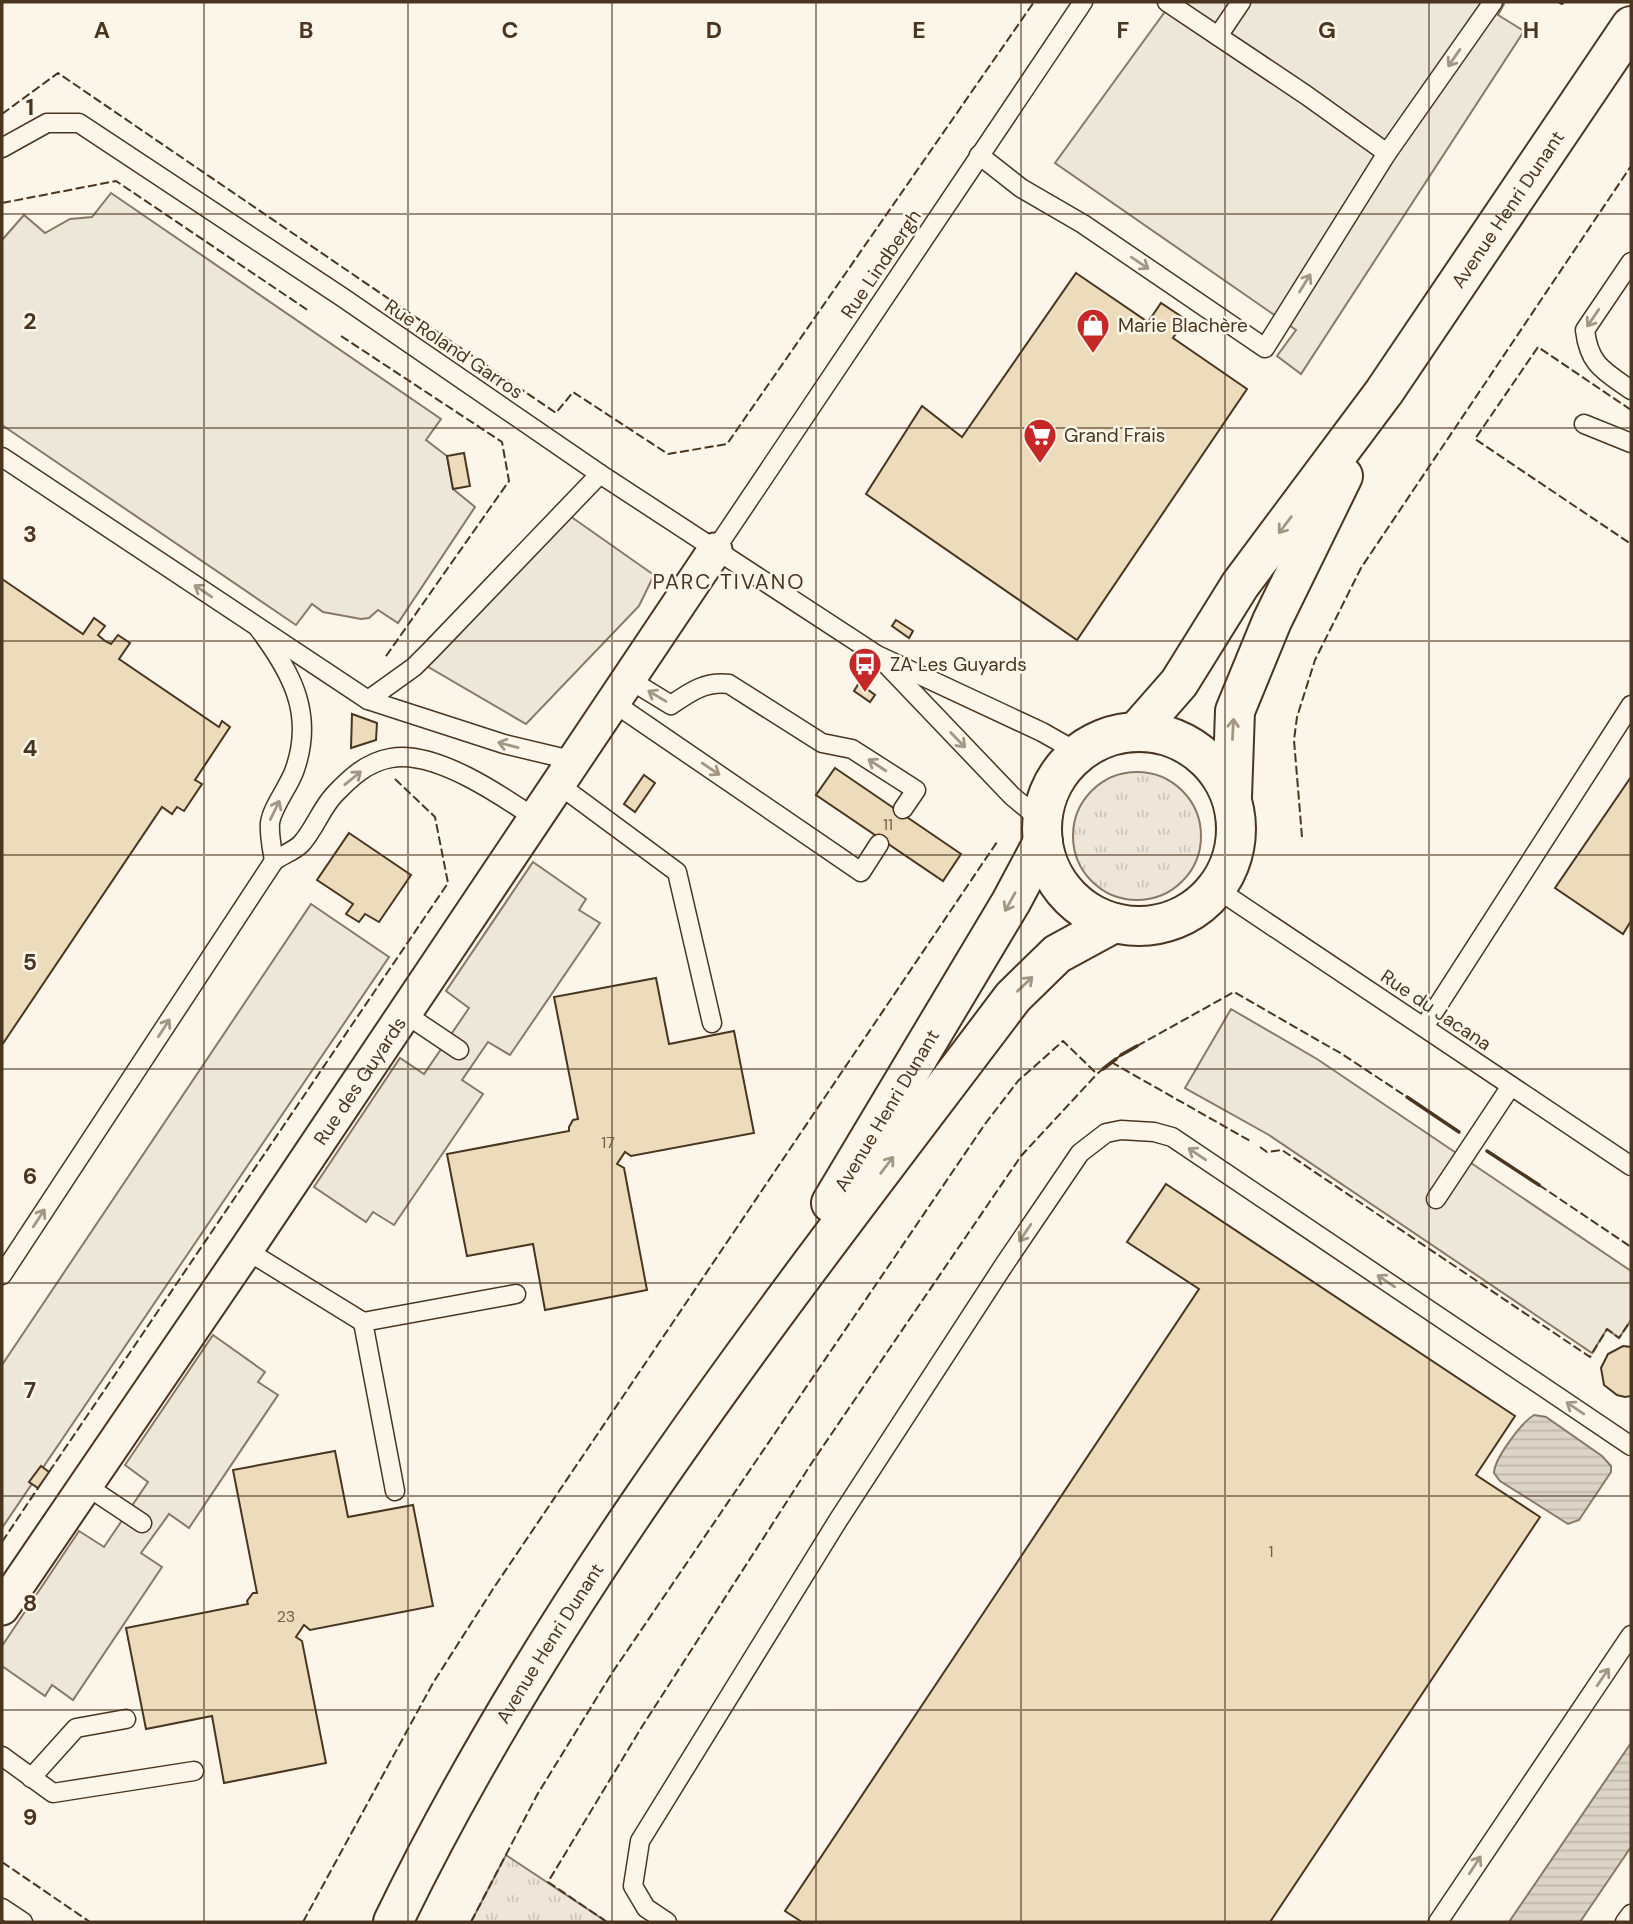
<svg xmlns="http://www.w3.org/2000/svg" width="1633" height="1924" viewBox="0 0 1633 1924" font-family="'DM Sans',sans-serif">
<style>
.grass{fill:url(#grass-tufts);stroke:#887966;stroke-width:2}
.parking{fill:#ede7d9;stroke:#887966;stroke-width:2}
.water{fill:url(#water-rules);stroke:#887966;stroke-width:2}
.building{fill:#ecdcbc;stroke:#4a3520;stroke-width:2}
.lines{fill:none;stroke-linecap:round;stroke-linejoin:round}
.lane-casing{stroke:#4a3520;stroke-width:21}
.street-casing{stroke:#4a3520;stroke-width:37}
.primary-casing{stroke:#4a3520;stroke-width:42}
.lane{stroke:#fbf6e9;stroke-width:18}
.street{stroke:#fbf6e9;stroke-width:33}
.primary{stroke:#fbf6e9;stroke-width:38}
.fence{stroke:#4a3520;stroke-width:2;stroke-dasharray:9 3.5;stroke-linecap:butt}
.wall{stroke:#4a3520;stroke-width:3.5}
.oneway{stroke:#a29684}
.grid{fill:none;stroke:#4a3520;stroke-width:2;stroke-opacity:0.55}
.labels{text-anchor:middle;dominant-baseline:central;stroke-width:5;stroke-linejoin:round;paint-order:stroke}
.number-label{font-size:16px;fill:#725f47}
.street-label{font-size:19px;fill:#4a3520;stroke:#fbf6e9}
.poi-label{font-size:19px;fill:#4a3520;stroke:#fbf6e9;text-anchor:start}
.neighbourhood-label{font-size:21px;letter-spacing:2px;fill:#4a3520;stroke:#fbf6e9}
.grid-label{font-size:23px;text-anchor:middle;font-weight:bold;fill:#4a3520;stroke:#fbf6e9;stroke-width:5;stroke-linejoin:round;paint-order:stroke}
</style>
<defs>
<pattern id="grass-tufts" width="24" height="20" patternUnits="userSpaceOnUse" patternTransform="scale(1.75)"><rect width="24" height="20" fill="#ede6d9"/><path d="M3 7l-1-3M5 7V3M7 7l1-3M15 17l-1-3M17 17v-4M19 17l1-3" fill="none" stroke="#cdc6ba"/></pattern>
<pattern id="water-rules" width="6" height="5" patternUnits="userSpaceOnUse" patternTransform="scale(1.75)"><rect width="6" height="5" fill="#dcd4c6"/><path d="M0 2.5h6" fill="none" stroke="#beb7aa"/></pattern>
</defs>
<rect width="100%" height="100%" fill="#fbf6e9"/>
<g class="grass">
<circle cx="1137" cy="836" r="64"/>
<path d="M506,1855L607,1922H471Z"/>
</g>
<g class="parking">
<path d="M1172,2H1501L1504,4L1498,15L1524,31L1301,374L1277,356L1296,330L1055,163Z"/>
<path d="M111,193L441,419L426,440L447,456L453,489L475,507L398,623L378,610L369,618L361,619L323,612L312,604L296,625L2,425V240L24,215L45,233L70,219L92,217Z"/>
<path d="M570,516L654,575L639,606L526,724L425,665Z"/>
<path d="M533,862L586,899L579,910L600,923L510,1055L488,1042L462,1080L483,1094L394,1225L373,1212L366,1222L314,1187L400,1058L424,1074L469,1008L446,991Z"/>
<path d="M311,904L389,957L2,1528V1365Z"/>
<path d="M1231,1009L1317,1059L1631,1271V1320L1619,1338L1607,1329L1592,1353L1269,1135L1185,1088Z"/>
<path d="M213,1335L265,1372L258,1382L278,1395L189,1528L169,1514L141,1553L162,1567L73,1700L52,1685L45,1696L2,1666V1646L79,1531L104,1547L148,1482L125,1465Z"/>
</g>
<g class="water">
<path d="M1534,1415L1546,1417L1602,1456L1611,1466V1472L1579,1520L1568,1524L1500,1481L1494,1473C1494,1459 1522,1422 1534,1415Z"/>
<path d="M1631,1743V1847L1580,1922H1509Z"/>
</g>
<g class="building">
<path d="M1076,273L1148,322L1161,303L1185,319L1173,338L1247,389L1077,640L866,494L922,406L962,437Z"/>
<path d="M464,453L470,486L453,489L447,456Z"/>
<path d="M2,579L83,634L94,618L105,626L98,635L105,641L111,644L118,635L130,643L119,659L219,727L222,721L230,727L195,780L202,784L184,811L177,807L172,814L162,807L2,1045Z"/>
<path d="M896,620L913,631L909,638L892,626Z"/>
<path d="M859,683L875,695L870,702L854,691Z"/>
<path d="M352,714L377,723L376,740L351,748Z"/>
<path d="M835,768L961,854L943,881L816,795Z"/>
<path d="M644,775L655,783L635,812L624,804Z"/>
<path d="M1631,777V921L1623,934L1555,888Z"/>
<path d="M349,833L411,875L379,922L365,914L359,922L346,914L353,904L317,880Z"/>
<path d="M656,978L669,1044L734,1031L754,1133L631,1156L625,1152L617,1164L624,1168L647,1290L545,1310L533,1244L467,1256L447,1154L569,1131V1127L573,1120L578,1119L554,997Z"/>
<path d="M1166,1184L1515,1416L1476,1475L1540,1517L1270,1922H802L785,1911L1199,1289L1127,1242Z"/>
<path d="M1623,1346L1631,1347V1396L1625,1397L1617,1395L1604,1385L1601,1368L1608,1354Z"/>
<path d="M335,1451L348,1517L413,1505L433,1606L310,1630L304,1625L296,1637L302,1641L326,1763L224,1783L212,1716L146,1729L126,1628L248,1604L247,1601L253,1593H257L233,1470Z"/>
<path d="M41,1466L49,1472L38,1488L29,1482Z"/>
</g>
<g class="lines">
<defs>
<g id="lane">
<path d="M1218,36L1241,2"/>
<path d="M2,148L47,123H79L342,297L600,474L877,655L1042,732L1079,753"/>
<path d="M1387,153L1493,2"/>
<path d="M979,155L1021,188L1083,224L1265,348L1387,153L1306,95L1167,2"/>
<path d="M1631,262L1585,330C1589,365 1604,371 1631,390"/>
<path d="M1584,424L1631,443"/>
<path d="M2,457L368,700L504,744L575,761"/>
<path d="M715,550L1083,2"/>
<path d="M884,662L1012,796L1042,821"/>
<path d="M630,680L671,705C690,692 705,681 729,684L822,743L852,749L916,790L903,809"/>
<path d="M368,700L414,667L431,650L600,474"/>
<path d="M614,703L861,872L879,844"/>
<path d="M558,784L677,872L712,1023"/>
<path d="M274,861C282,855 294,851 301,844C314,830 321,809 334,795C350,778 367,762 391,758C435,750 501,795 536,819"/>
<path d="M1217,889L1631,1166"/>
<path d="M404,1013L459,1050"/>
<path d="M1424,1027L1631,705"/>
<path d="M1436,1199L1511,1086"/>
<path d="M246,1250L363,1322"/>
<path d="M2,1275L274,861C272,849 269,834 270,823C272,807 290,785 295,769C314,714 292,673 259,629"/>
<path d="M85,1485L142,1523"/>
<path d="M395,1491L363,1322L516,1294"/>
<path d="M2,1756L53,1793L194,1771"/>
<path d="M31,1778L76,1728L126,1719"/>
<path d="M2,1908L23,1922"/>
<path d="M667,1922L646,1908L633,1886L640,1841L837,1522L1004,1265L1080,1153L1106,1133L1121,1130L1154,1132L1172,1137L1631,1446"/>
<path d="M1438,1922L1631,1635"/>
<path d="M1625,1922L1631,1914"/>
</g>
<g id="street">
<path id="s1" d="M2,1608L246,1250L715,550"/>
</g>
<g id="primary">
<path id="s2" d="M1136,732L1179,683L1240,585L1384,392L1631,26"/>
<circle cx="1139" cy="829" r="97"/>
<path d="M1232,797L1235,711L1272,621L1343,476"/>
<path id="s3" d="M831,1203L1011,902L1043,842"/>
<path id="s4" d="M393,1922C555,1587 790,1293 1013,997L1057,954L1114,923"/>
</g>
</defs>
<use href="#lane" class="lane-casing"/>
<use href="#street" class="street-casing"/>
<use href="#primary" class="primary-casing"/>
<use href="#lane" class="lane"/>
<use href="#street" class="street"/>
<use href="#primary" class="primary"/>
<g class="fence">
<path d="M1558,2L1562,4L1564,2"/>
<path d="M2,114L58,73L556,413L573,392L668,454L727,444L1034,2"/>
<path d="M2,203L116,181L309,311"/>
<path d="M341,336L502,442L509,481L384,659"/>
<path d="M1631,410L1538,347L1475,439L1631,544"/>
<path d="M1302,837L1294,740L1297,717L1315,660L1361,568L1631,166"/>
<path d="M1137,1046L1234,992L1342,1054L1407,1097"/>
<path d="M1116,1059L1121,1055"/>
<path d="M1111,1062L1252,1142"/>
<path d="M1260,1147L1267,1152L1282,1150L1590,1357L1607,1329L1619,1338L1631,1320"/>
<path d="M1539,1185L1631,1247"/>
<path d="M49,1472L448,883L435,817L395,779"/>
<path d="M2,1542L38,1488"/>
<path d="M2,1862L90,1922"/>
<path d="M303,1922L433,1683L493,1589L997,842"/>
<path d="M471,1922L537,1795L612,1673L985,1124L1018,1081L1063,1041L1097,1074L1103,1069"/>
<path d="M607,1922L548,1882L643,1725L813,1461L909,1320L1021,1156L1097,1074"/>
</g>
<g class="wall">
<path d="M1121,1055L1137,1046"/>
<path d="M1103,1069L1116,1059"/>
<path d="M1407,1097L1459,1132"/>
<path d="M1487,1151L1539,1185"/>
</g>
</g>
<defs><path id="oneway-shaft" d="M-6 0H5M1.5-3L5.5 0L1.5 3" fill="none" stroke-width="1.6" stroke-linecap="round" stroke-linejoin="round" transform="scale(1.75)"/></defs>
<g class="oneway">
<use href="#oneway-shaft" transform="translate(1454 58) rotate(125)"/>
<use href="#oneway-shaft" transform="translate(1140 263) rotate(34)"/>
<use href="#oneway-shaft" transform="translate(1305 283) rotate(-58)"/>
<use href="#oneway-shaft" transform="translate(1593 318) rotate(124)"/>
<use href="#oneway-shaft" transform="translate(1285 525) rotate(127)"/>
<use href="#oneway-shaft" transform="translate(203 591) rotate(-146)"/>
<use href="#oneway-shaft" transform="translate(657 696) rotate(-149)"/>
<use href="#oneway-shaft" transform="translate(1233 729) rotate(-87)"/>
<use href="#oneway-shaft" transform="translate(958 740) rotate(46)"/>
<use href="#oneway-shaft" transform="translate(508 745) rotate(-165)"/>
<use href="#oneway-shaft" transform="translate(877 765) rotate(-147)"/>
<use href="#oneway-shaft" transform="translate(711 769) rotate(34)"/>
<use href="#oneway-shaft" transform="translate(353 778) rotate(-39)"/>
<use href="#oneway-shaft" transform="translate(275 810) rotate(-64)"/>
<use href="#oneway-shaft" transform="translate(1010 902) rotate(119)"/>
<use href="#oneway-shaft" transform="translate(1025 984) rotate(-44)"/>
<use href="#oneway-shaft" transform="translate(164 1028) rotate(-57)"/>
<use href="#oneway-shaft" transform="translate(1197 1154) rotate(-146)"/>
<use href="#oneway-shaft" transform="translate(887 1165) rotate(-53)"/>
<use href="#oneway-shaft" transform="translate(39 1218) rotate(-57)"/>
<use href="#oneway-shaft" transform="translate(1025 1233) rotate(124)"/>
<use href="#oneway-shaft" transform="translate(1386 1281) rotate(-146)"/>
<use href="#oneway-shaft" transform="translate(1575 1408) rotate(-146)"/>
<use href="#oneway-shaft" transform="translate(1603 1677) rotate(-56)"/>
<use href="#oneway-shaft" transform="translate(1475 1865) rotate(-57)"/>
</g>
<path class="grid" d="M204,2V1922M408,2V1922M612,2V1922M816,2V1922M1021,2V1922M1225,2V1922M1429,2V1922M2,214H1631M2,428H1631M2,641H1631M2,855H1631M2,1069H1631M2,1283H1631M2,1496H1631M2,1710H1631"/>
<defs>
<symbol id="shop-pin" viewBox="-11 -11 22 30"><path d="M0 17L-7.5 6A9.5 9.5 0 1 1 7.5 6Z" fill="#c62828" stroke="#fbf6e9"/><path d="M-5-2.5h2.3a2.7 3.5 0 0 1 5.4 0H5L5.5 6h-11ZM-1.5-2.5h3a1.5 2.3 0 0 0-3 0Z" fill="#fff"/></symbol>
<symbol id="supermarket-pin" viewBox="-11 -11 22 30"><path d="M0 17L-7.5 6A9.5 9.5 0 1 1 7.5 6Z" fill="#c62828" stroke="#fbf6e9"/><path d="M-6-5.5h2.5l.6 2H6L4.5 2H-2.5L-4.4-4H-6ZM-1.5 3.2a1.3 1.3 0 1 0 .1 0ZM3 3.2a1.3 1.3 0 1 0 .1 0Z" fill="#fff"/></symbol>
<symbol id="bus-pin" viewBox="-11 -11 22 30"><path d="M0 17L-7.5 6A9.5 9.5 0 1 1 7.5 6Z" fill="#c62828" stroke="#fbf6e9"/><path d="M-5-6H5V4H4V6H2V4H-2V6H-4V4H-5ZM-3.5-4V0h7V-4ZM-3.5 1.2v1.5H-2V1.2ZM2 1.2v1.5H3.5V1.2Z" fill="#fff"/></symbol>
</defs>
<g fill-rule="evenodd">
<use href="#shop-pin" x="1074" y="306" width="38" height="52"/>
<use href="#supermarket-pin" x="1021" y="416" width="38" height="52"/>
<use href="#bus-pin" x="846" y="645" width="38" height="52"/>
</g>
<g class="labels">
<g class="number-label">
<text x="888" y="824">11</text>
<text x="608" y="1142">17</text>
<text x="1271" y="1551">1</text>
<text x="286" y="1616">23</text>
</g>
<g class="street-label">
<text stroke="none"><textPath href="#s2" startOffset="642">Avenue Henri Dunant</textPath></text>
<text transform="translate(881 264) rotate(-56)">Rue Lindbergh</text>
<text transform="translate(454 349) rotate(34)">Rue Roland Garros</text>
<text transform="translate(1436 1010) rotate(34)">Rue du Jacana</text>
<text stroke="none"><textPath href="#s1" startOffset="637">Rue des Guyards</textPath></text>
<text stroke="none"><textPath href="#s3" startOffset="108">Avenue Henri Dunant</textPath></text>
<text stroke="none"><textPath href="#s4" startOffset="320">Avenue Henri Dunant</textPath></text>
</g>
<g class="poi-label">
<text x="1118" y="325">Marie Blachère</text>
<text x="1064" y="435">Grand Frais</text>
<text x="890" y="664">ZA Les Guyards</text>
</g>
<g class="neighbourhood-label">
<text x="729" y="582">PARC TIVANO</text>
</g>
</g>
<g class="grid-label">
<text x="102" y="38">A</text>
<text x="306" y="38">B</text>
<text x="510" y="38">C</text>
<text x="714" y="38">D</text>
<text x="919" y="38">E</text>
<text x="1123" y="38">F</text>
<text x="1327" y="38">G</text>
<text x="1531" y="38">H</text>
<text x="30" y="115">1</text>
<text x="30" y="329">2</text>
<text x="30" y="542">3</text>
<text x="30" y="756">4</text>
<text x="30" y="970">5</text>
<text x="30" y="1184">6</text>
<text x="30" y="1398">7</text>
<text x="30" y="1611">8</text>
<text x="30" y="1825">9</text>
</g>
<rect width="1633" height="1924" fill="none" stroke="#4a3520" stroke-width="7"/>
</svg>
